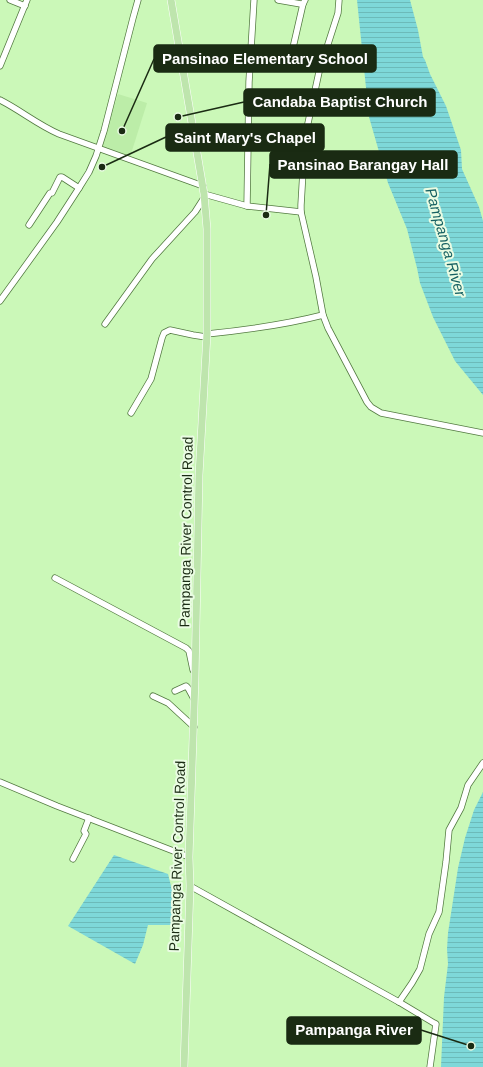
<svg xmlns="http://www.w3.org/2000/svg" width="483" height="1067" viewBox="0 0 483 1067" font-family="Arial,sans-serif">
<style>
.built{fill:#bceda8}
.water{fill:url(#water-rules)}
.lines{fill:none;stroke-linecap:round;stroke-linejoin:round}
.minor-casing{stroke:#537a41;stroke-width:7}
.major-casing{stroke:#fff;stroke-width:8}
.minor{stroke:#fff;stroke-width:5.5}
.major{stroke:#bee5ad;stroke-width:7}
.labels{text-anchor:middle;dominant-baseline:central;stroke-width:4;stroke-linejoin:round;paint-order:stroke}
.street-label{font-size:14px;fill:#1a2b13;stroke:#eafce3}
.water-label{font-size:15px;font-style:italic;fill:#156062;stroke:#eafce3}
.leader{fill:none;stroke:#1a2b13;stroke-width:1.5}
.callout-dot{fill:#1a2b13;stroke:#eafce3;stroke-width:1.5}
.callout{fill:#1a2b13;stroke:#1a2b13;stroke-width:1.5}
.callout-label{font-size:15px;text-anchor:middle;font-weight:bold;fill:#fff}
</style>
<defs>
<pattern id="water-rules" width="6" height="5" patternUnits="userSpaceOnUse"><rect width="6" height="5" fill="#7ed8d9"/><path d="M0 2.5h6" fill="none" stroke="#6cbab9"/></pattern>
</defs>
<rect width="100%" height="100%" fill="#cbf8b8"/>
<path class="built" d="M118,94L147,103L130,157L101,148Z"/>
<g class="water">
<path d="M357,0H410L418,30L423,57L425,60L430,74L446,106L461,150L462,169L479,207L483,221V395L455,361L433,317L420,283L417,268L407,229L388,183L369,117Z"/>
<path d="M483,792V1067H441L444,997L448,964L447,949L448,933L458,868L465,838L474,810Z"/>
<path d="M114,855L168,874L174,898L172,925H148L143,945L135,964L68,926Z"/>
</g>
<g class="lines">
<defs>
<g id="minor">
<path d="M10,0L25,6"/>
<path d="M278,0L301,4H303L305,0"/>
<path d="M339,0L338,13L319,72L305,137L301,205V212L316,277L323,315L328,328L367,402L371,407L381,413L483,433"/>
<path d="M292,52L303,4"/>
<path d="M0,66L27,0"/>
<path d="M0,100C20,110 38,125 59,134L203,186"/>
<path d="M204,194L247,206L301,212"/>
<path d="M247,206L249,82L254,0"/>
<path d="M29,225L50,193H52L60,177H62L79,188"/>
<path d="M0,301L57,222L79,188L89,172L96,156L104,131L133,18L138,0"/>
<path d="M105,324L152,259L195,212L204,198"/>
<path d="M207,334C246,330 284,325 323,315"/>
<path d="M131,413L151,379L162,338L164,333L170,330L193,335L206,337"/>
<path d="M55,578L186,648L189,651L193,670"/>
<path d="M175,691L186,686L188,688L194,699"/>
<path d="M153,696L168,703L194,727"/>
<path d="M0,782L57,806L189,857"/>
<path d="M73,859L86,834L84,831L89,818"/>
<path d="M190,886L399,1002L434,1023L436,1024L430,1067"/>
<path d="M399,1002L412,983L420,969L429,934L439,912L446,862L449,830L461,808L468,785L483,763"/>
</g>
<path id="major" d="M171,0L204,194L207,229V334L199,475L195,678L189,857L190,886L184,1067"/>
</defs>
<use href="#minor" class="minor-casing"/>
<use href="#major" class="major-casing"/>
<use href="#minor" class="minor"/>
<use href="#major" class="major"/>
</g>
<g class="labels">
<g class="street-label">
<text transform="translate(186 532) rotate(-89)">Pampanga River Control Road</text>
<text transform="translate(177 856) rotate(-88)">Pampanga River Control Road</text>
</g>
<g class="water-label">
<text transform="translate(446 242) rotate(74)">Pampanga River</text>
</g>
</g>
<path class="leader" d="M122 131L154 59M178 117L244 102M102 167L166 137M266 215L270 164M471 1046L421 1030"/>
<g class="callout-dot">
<circle cx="122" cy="131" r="4"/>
<circle cx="178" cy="117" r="4"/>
<circle cx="102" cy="167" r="4"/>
<circle cx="266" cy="215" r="4"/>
<circle cx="471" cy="1046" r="4"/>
</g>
<g class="callout">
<rect x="154" y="45" width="222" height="27" rx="4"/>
<rect x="244" y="89" width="191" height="27" rx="4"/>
<rect x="166" y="124" width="158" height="27" rx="4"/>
<rect x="270" y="151" width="187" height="27" rx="4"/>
<rect x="287" y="1017" width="134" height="27" rx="4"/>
</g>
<g class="callout-label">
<text x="265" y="64">Pansinao Elementary School</text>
<text x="340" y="107">Candaba Baptist Church</text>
<text x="245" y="143">Saint Mary's Chapel</text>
<text x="363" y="170">Pansinao Barangay Hall</text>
<text x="354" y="1035">Pampanga River</text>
</g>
</svg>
